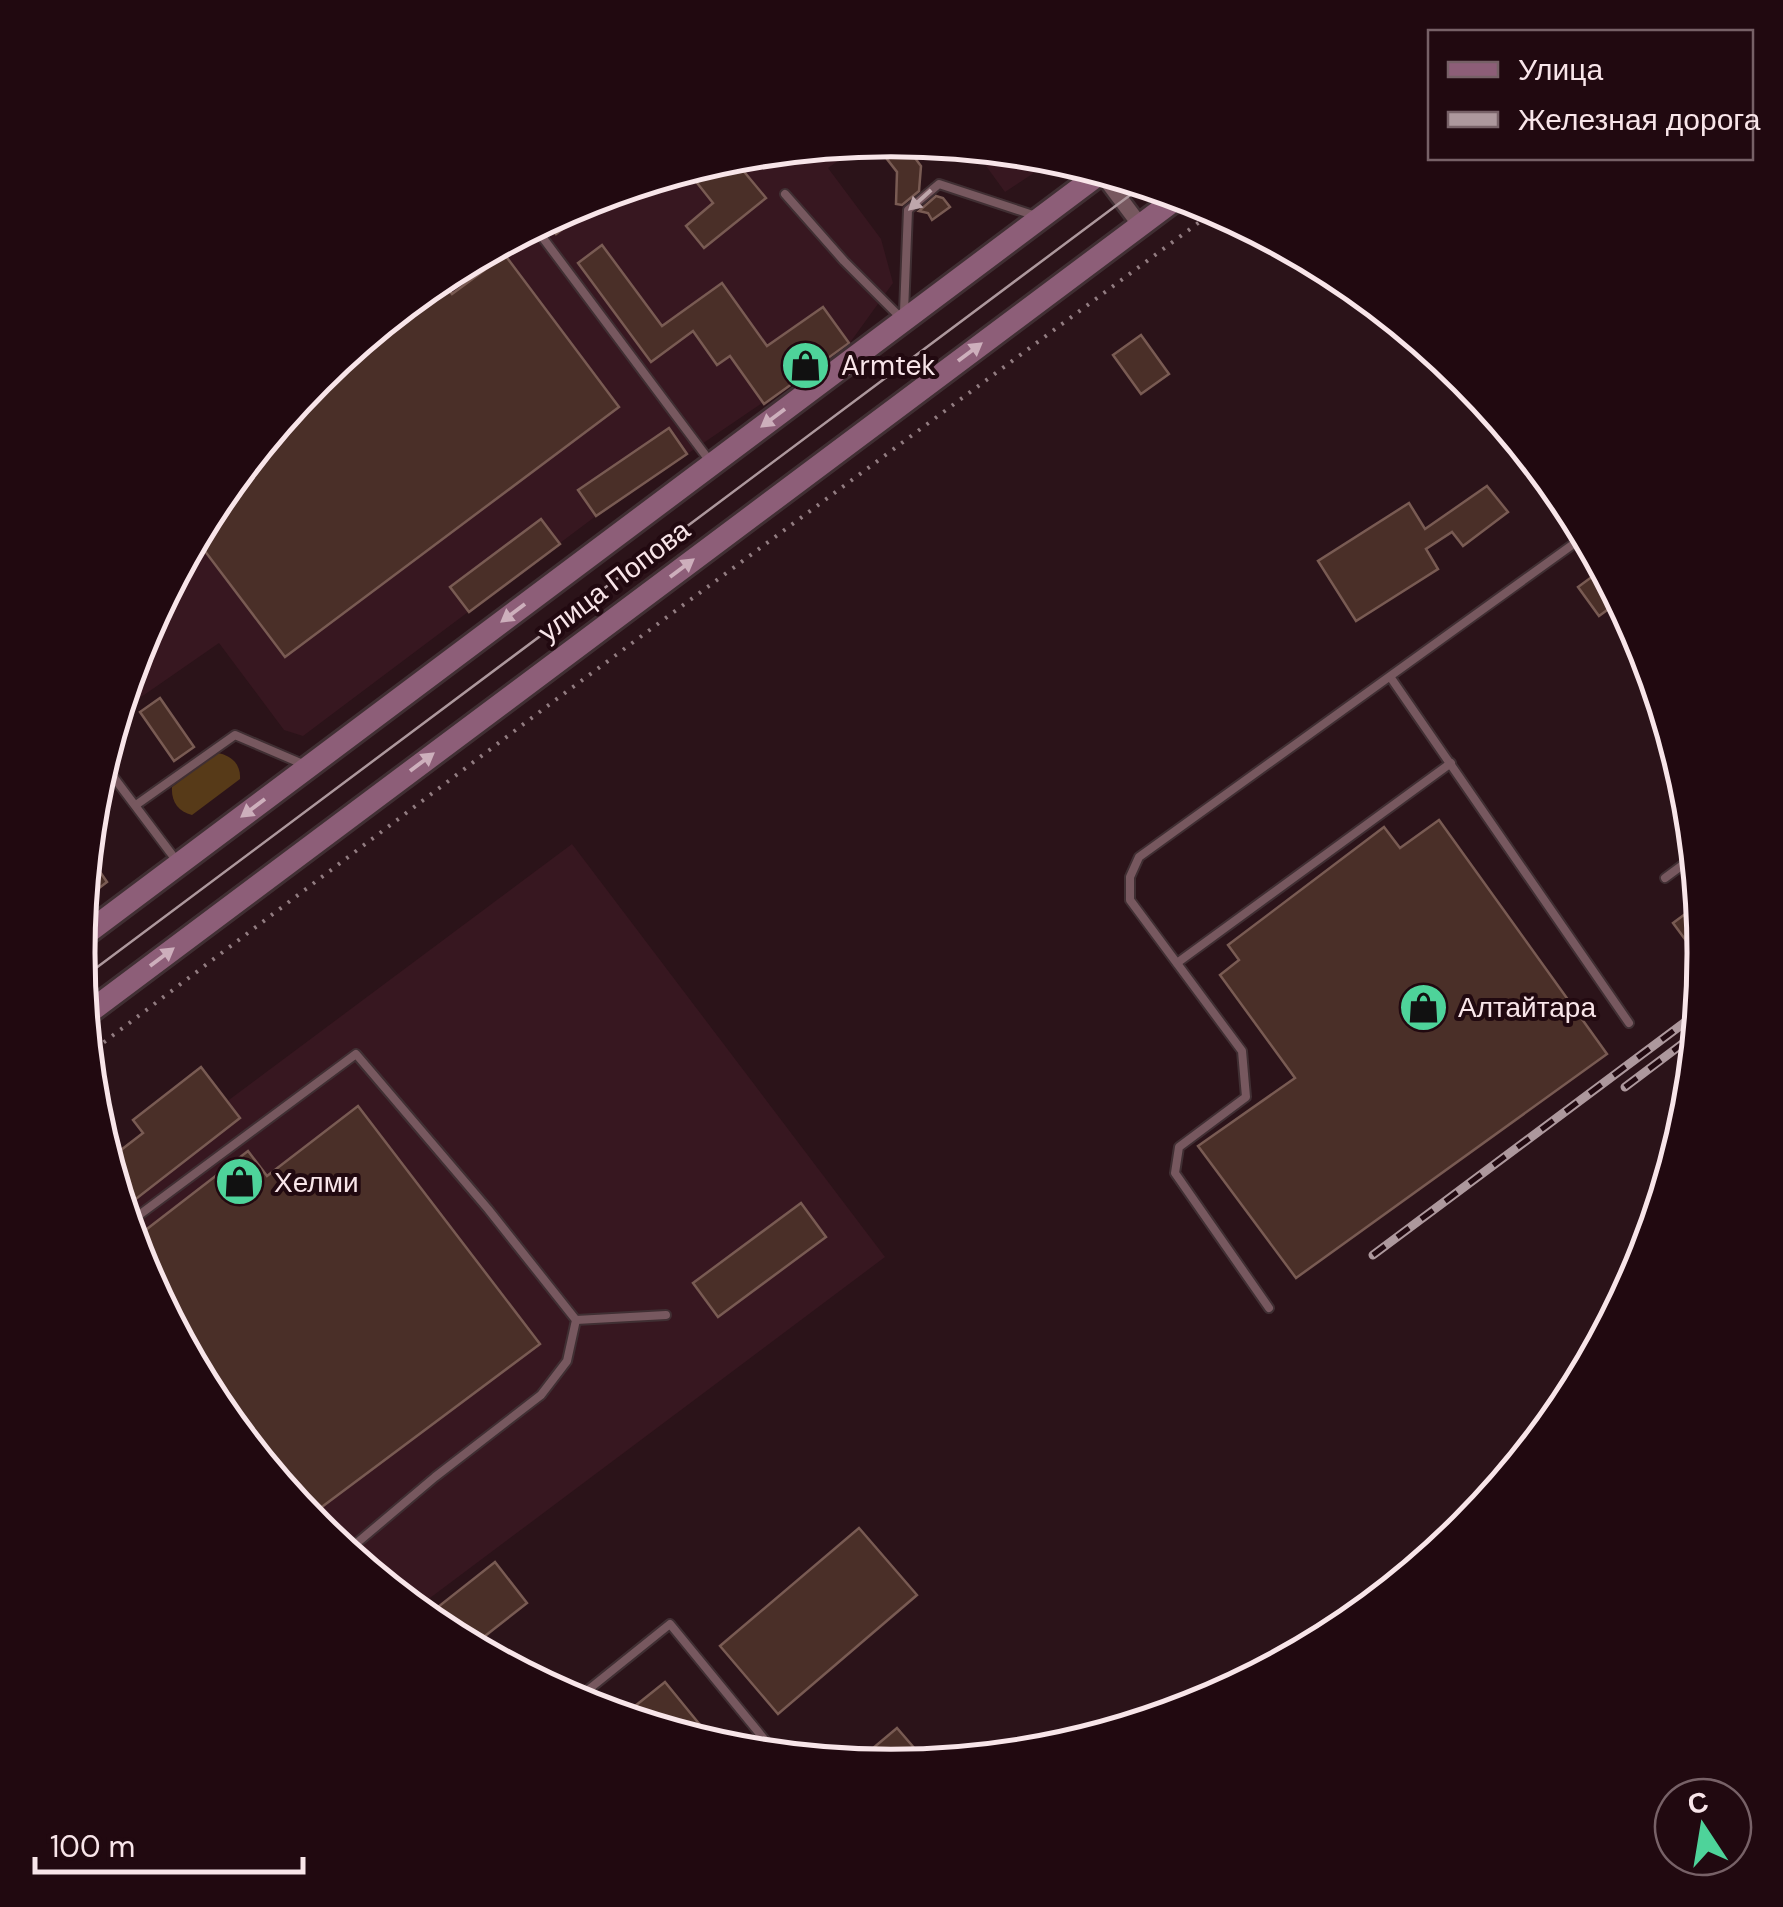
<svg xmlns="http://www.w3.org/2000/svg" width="1783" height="1907" viewBox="0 0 1783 1907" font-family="'DM Sans',sans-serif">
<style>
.built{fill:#371720}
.green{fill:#573a18}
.building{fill:#4a2f28;stroke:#795b53;stroke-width:2.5}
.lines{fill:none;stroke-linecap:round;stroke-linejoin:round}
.lane-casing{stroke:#402f33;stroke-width:12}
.street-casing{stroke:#402f33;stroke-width:20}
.secondary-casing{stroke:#402f33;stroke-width:28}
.path{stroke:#927c81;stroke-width:4;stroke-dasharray:2.5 8;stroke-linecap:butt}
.lane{stroke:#77585f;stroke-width:8}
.street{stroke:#77585f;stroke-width:15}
.secondary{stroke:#8d5e78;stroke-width:22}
.tram{stroke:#ad989d;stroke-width:2.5}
.rail-casing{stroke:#ad989d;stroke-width:9}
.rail{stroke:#210910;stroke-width:5;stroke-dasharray:15;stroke-linecap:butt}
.oneway{fill:#bea6ab}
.oneway2{fill:#cdafbc}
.labels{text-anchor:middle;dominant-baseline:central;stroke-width:8;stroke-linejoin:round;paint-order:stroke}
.poi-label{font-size:28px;fill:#f8e5e9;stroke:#210910;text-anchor:start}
.street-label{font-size:28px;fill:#f8e5e9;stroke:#210910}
.rim{fill:none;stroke:#f8e5e9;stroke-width:5}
</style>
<rect width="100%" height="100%" fill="#2b1319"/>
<g class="built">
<path d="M843,144L849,153L828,168L881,239L893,283L849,344L596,516L303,736L284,730L219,643L118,713L140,641L215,501L316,378L440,276L581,201L733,155Z"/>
<path d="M973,148L1051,155L1058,157L1005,192Z"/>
<path d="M572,844L885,1257L414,1610L316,1529L214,1405L139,1264L115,1185Z"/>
</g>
<path class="green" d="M217,753C231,755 241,764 240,779L192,815C178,812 171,801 172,787Z"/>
<g class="building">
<path d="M892,140L920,142L909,150L921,166L919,191L902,205L896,204L897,172L873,141Z"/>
<path d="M731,156L766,198L704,248L686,226L713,203L686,169Z"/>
<path d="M936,196L943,198L950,207L932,220L928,213L919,211Z"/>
<path d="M573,205L580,216L556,234L545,220Z"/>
<path d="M602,245L662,326L722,283L767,346L823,307L849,343L764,404L730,356L717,365L693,331L651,362L578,263Z"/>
<path d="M505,255L619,407L285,657L195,538L215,501L276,426L324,391L316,378L439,277L452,294Z"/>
<path d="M1141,335L1169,374L1141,394L1113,355Z"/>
<path d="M669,428L687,454L596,516L578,490Z"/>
<path d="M1487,486L1508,512L1463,546L1452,532L1426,549L1438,569L1356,621L1318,561L1409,503L1425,529Z"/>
<path d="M541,519L560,544L469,612L450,587Z"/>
<path d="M1604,568L1621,600L1599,616L1578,587Z"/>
<path d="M160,698L194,747L174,761L140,712Z"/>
<path d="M1439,820L1607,1054L1296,1278L1198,1146L1295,1078L1220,975L1239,960L1228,945L1384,827L1400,848Z"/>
<path d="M96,866L107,882L90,895L84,886L85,874Z"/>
<path d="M1700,903L1706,954L1704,965L1673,923Z"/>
<path d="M201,1067L240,1118L123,1209L108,1160L143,1133L133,1120Z"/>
<path d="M358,1106L540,1344L307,1518L214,1405L143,1272L154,1263L134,1239L248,1151L267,1176Z"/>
<path d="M801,1203L826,1237L718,1317L693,1283Z"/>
<path d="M859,1528L917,1595L778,1714L720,1646Z"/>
<path d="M495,1562L527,1603L471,1647L424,1618Z"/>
<path d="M665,1682L718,1747L620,1718Z"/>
<path d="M897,1728L928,1764L891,1768L854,1764Z"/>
</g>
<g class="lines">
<defs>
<g id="lane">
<path d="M1069,161L1071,164L1096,171"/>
<path d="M785,194L844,261L900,317"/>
<path d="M534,226L709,460"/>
<path d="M904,312L908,210L939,184L1036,216"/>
<path d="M1391,678L1629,1023"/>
<path d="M103,763L176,860"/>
<path d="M136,805L235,735L305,765"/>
<path d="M1665,878L1696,855"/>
<path d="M1177,963L1451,763"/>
<path d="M127,1224L356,1054L488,1209L576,1320L567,1361L541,1395L435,1477L345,1553"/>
<path d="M1269,1308L1175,1173L1179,1147L1246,1097L1242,1051L1130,900V877L1139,857L1586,535"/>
<path d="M576,1320L666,1315"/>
<path d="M573,1702L670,1624L778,1756"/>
</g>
<path id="street" d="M1101,173L1140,225"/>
<g id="secondary">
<path d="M79,939L1103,171"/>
<path d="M84,1016L1181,195"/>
</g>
</defs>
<use href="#lane" class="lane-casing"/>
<use href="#street" class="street-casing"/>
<use href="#secondary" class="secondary-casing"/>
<path class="path" d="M87,1055L554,701L1217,209"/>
<use href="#lane" class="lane"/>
<use href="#street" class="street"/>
<use href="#secondary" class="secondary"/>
<path class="tram" d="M80,980L1145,184"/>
<defs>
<g id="rail">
<path d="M129,676L135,684"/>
<path d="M1625,1087L1698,1032"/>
<path d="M1373,1255L1700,1011"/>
</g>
</defs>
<use href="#rail" class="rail-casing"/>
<use href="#rail" class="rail"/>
</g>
<defs><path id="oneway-solid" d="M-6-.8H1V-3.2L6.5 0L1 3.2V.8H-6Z" transform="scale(2.5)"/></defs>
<use class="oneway" href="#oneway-solid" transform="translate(920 200) rotate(138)"/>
<g class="oneway2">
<use href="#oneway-solid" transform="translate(970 352) rotate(-37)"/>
<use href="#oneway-solid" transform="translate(773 418) rotate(143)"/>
<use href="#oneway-solid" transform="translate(682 568) rotate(-37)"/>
<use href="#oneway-solid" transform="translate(513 613) rotate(143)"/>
<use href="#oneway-solid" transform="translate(422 762) rotate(-37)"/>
<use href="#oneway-solid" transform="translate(253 808) rotate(143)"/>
<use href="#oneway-solid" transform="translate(162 957) rotate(-37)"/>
</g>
<defs>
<symbol id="shop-disc" viewBox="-11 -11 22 22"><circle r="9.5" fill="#4ed39a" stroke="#210910"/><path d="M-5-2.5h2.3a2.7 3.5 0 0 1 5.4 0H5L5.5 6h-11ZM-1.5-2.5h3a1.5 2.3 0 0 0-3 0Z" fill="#111"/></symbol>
</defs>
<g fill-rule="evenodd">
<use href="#shop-disc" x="778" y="338" width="55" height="55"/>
<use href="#shop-disc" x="1396" y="980" width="55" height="55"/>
<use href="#shop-disc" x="212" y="1154" width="55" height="55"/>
</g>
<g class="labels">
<g class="poi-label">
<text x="841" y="365">Armtek</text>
<text x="1458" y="1007">Алтайтара</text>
<text x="274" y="1182">Хелми</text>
</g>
<g class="street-label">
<text transform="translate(614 581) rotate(-37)">улица Попова</text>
</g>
</g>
<path d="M0 0H1783V1907H0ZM95 953a796 796 0 1 1 1592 0a796 796 0 1 1-1592 0Z" fill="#210910" fill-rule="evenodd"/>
<path class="rim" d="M95 953a796 796 0 1 1 1592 0a796 796 0 1 1-1592 0Z"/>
<rect x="1428" y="30" width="325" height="130" fill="#210910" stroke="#776167" stroke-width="2.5"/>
<rect x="1448" y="62" width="50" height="15" fill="#8d5e78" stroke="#776167" stroke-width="2.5"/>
<text x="1518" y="80" font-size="30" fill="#f8e5e9">Улица</text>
<rect x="1448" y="112" width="50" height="15" fill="#ad989d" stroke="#776167" stroke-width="2.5"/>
<text x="1518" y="130" font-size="30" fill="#f8e5e9">Железная дорога</text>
<g transform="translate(1703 1827) rotate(348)"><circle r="48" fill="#210910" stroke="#776167" stroke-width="2.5"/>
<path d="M0-8L18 38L0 25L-18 38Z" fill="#4ed39a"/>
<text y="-15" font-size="28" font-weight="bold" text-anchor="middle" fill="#f8e5e9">С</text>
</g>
<path d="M35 1857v15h268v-15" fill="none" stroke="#f8e5e9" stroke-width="5"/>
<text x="50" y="1857" font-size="30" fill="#f8e5e9" stroke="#210910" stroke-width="8" paint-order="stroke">100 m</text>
</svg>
